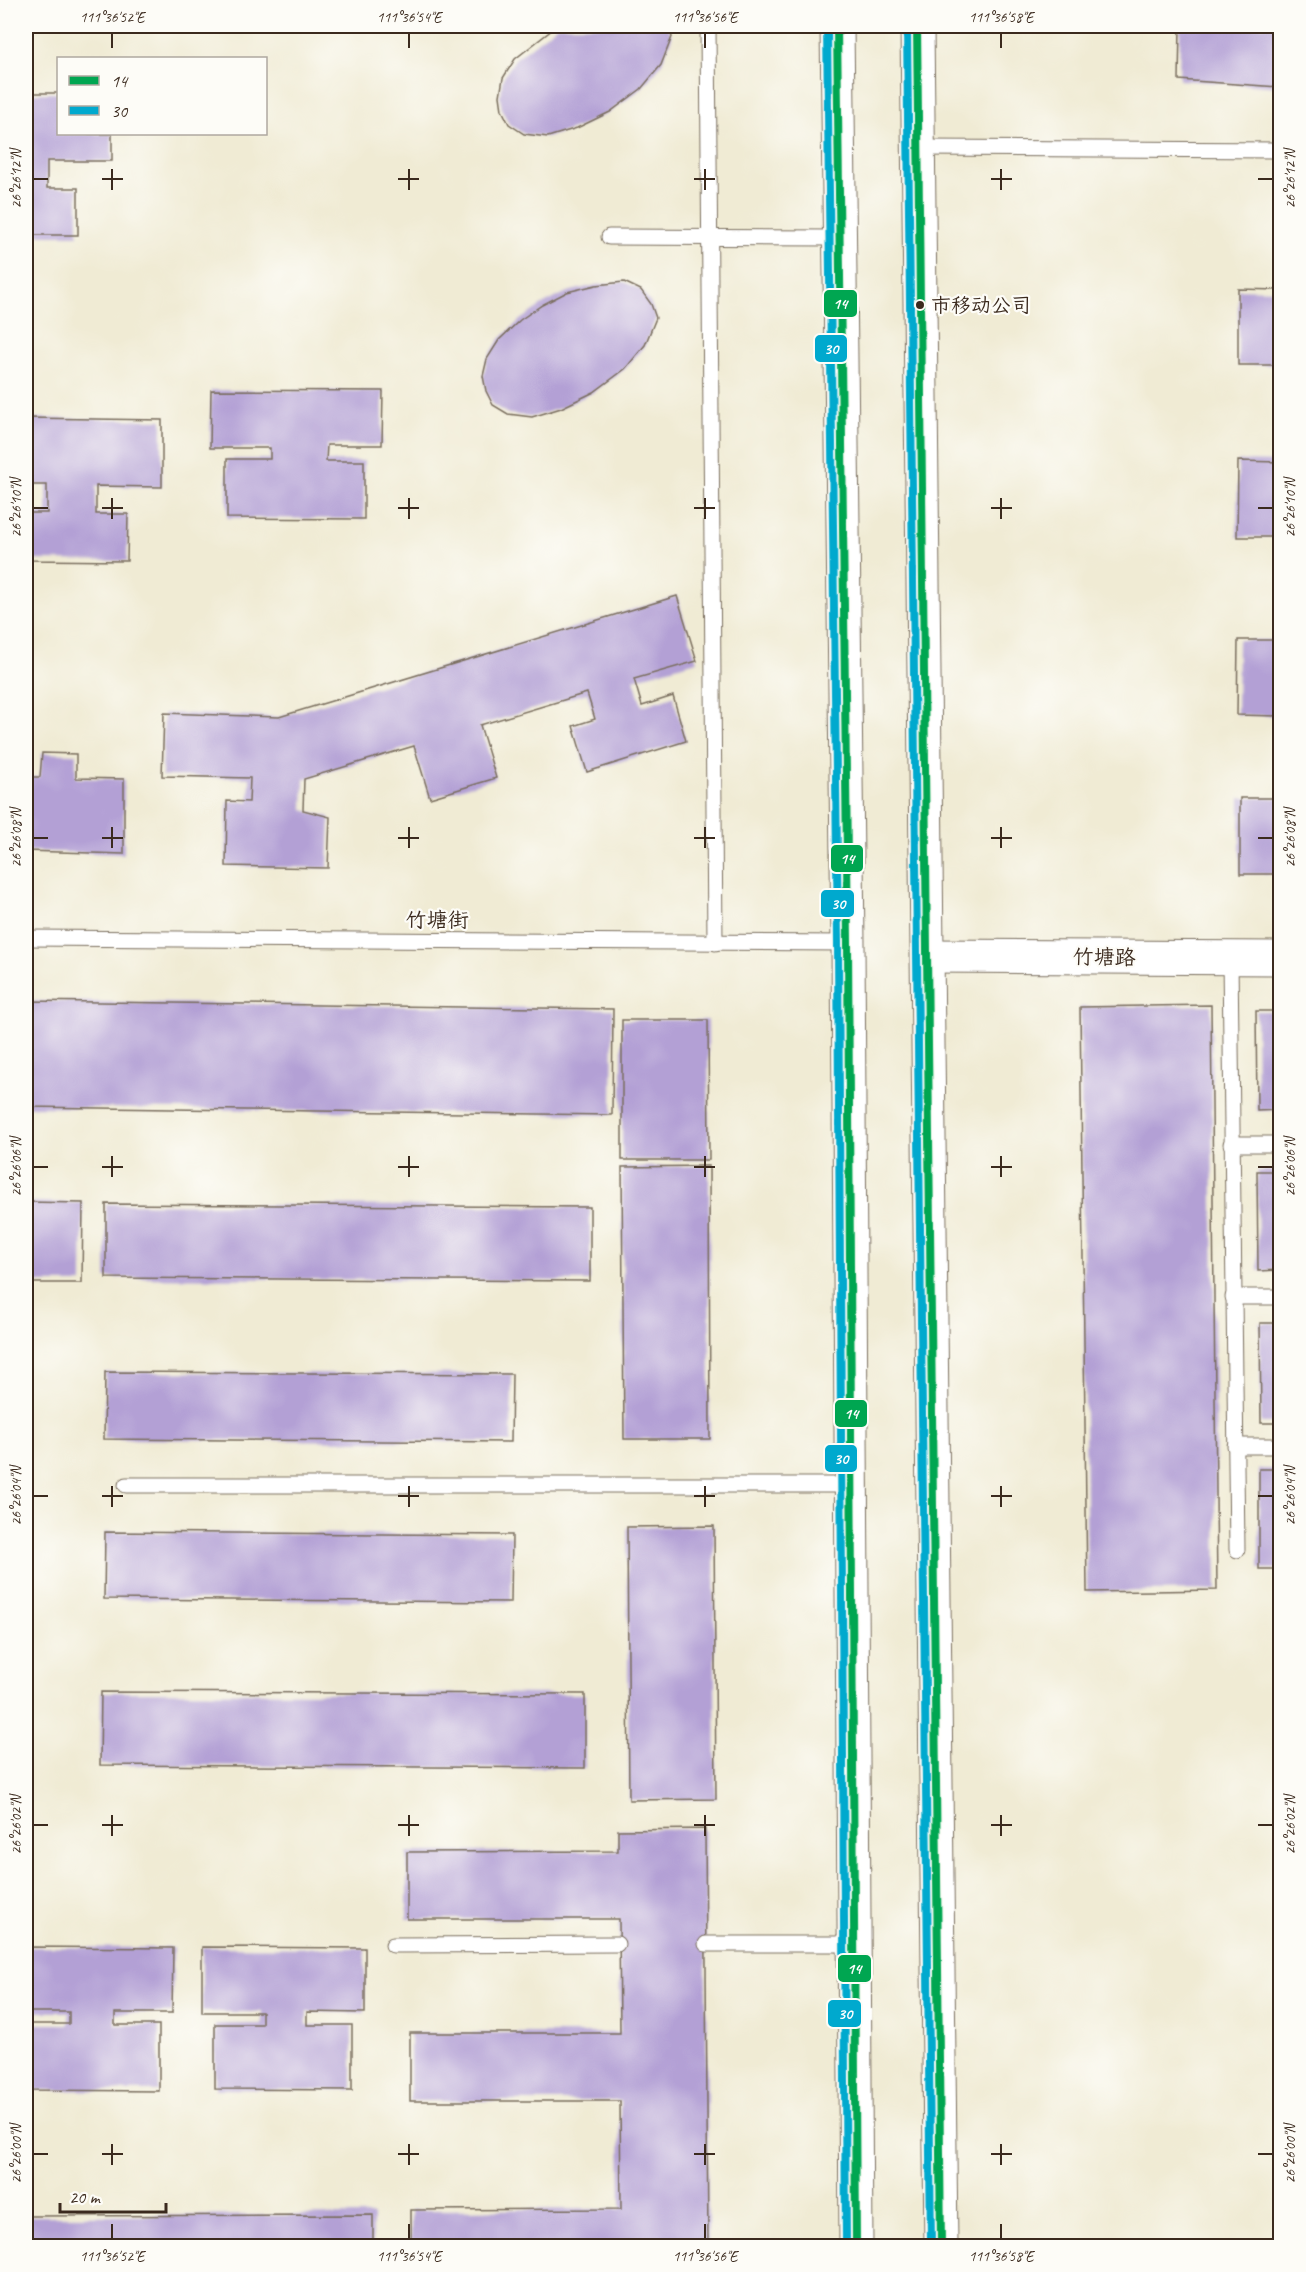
<svg xmlns="http://www.w3.org/2000/svg" width="1306" height="2272" viewBox="0 0 1306 2272" font-family="Caveat,'LXGW WenKai TC',sans-serif">
<style>
.building{fill:#b3a0d5}
.lines{fill:none;stroke-linecap:round;stroke-linejoin:round}
.lane-casing{stroke:#7a6e5e;stroke-width:17}
.secondary-casing{stroke:#7a6e5e;stroke-width:35}
.lane{stroke:#fff;stroke-width:15}
.secondary{stroke:#fff;stroke-width:33}
.bus-1-casing{stroke:#fdfcf7;stroke-width:12}
.bus-2-casing{stroke:#fdfcf7;stroke-width:12}
.bus-1{stroke:#00a651;stroke-width:8}
.bus-2{stroke:#00a9ce;stroke-width:8}
.ticks{fill:none;stroke:#3b2a1e;stroke-width:2}
.bus-dot{fill:#3b2a1e;stroke:#fdfcf7;stroke-width:2}
.labels{text-anchor:middle;dominant-baseline:central;stroke-width:4.5;stroke-linejoin:round;paint-order:stroke}
.bus-label{font-size:20px;fill:#3b2a1e;stroke:#fdfcf7;text-anchor:start}
.street-label{font-size:21px;fill:#3b2a1e;stroke:#fdfcf7}
.line-badge{stroke:#fdfcf7;stroke-width:2}
.badge-label{font-size:16px;text-anchor:middle;font-weight:bold;fill:#fff}
.neatline{fill:none;stroke:#3b2a1e;stroke-width:2}
.ticks-label{font-size:15px;text-anchor:middle;fill:#3b2a1e}
</style>
<rect width="100%" height="100%" fill="#fdfcf7"/>
<filter id="ink" filterUnits="userSpaceOnUse"><feTurbulence type="fractalNoise" baseFrequency=".0167" numOctaves="2"/><feDisplacementMap in="SourceGraphic" scale="12" xChannelSelector="R" yChannelSelector="G"/><feConvolveMatrix kernelMatrix="1 2 1 2 8 2 1 2 1" color-interpolation-filters="sRGB"/></filter>
<filter id="wash" filterUnits="userSpaceOnUse"><feTurbulence type="fractalNoise" baseFrequency=".008" numOctaves="4" result="noise"/><feDisplacementMap in="SourceGraphic" scale="24" xChannelSelector="R" yChannelSelector="G"/><feGaussianBlur stdDeviation="1.35" result="paint"/><feColorMatrix in="noise" values="0 0 0 0 0 0 0 0 0 0 0 0 0 0 0 0 0 1.4 0 .05"/><feComposite in="paint" operator="in"/></filter>
<g filter="url(#wash)">
<rect width="100%" height="100%" fill="#f0ebd4"/>
<g id="blocks">
<g class="building">
<path d="M557,26H668L672,37L661,65L641,89L610,112L577,128L548,137L524,134L509,124L502,110L500,96L503,78L515,59Z"/>
<path d="M1180,26H1280V87L1179,80Z"/>
<path d="M26,93H58V134H112V161H47V188H78V235H26Z"/>
<path d="M624,282L641,290L651,304L656,318L645,345L625,369L594,392L561,408L532,417L508,414L493,405L486,391L483,376L487,359L499,340L520,320L542,305L567,292L596,285Z"/>
<path d="M1238,289L1280,290V365H1238Z"/>
<path d="M211,390L383,391L382,445H327L326,461H364V519L227,518V459H270V448H210Z"/>
<path d="M26,418L162,420V487L96,486V514H128L127,561L26,560V513H47V485H26Z"/>
<path d="M1238,461L1280,462V537H1237Z"/>
<path d="M677,596L697,661L634,679L642,706L673,696L686,741L587,772L573,726L595,719L587,693L480,725L496,778L430,798L414,746L304,779L303,810L330,817L328,868L226,866L227,801L249,802L250,778L162,776L164,713L279,717Z"/>
<path d="M1238,640H1280V716L1237,715Z"/>
<path d="M42,753L76,754V778L124,779V854L26,851V777H40Z"/>
<rect x="1240" y="798" width="40" height="76"/>
<path d="M26,1001L613,1009L612,1115L26,1107Z"/>
<path d="M1211,1005L1217,1590L1087,1592L1080,1007Z"/>
<path d="M1256,1011H1280V1110L1257,1111Z"/>
<path d="M622,1020H708L709,1160H622Z"/>
<path d="M709,1166L710,1439H624L622,1167Z"/>
<path d="M1257,1171H1280V1270L1258,1271Z"/>
<path d="M26,1202L83,1203L82,1283H26Z"/>
<path d="M106,1204L590,1207V1281L106,1278Z"/>
<path d="M1260,1323H1280V1423H1261Z"/>
<path d="M105,1372L512,1374L511,1442L104,1439Z"/>
<rect x="1259" y="1469" width="21" height="100"/>
<path d="M714,1526L716,1799L629,1800L627,1527Z"/>
<path d="M105,1532L512,1535L511,1602L104,1599Z"/>
<path d="M101,1692L585,1694V1768L100,1765Z"/>
<path d="M705,1829L708,2246H411V2210L621,2209L620,2101H410V2033H620L619,1919H407V1852L618,1851V1830Z"/>
<path d="M26,1947L173,1948L172,2013H115V2025H159V2091L26,2090V2024H69V2012H26Z"/>
<path d="M202,1947L365,1948V2013L307,2012V2025H352V2090L215,2089V2024H262V2012H202Z"/>
<path d="M373,2215V2246H26V2216Z"/>
</g>
</g>
</g>
<g filter="url(#ink)">
<use href="#blocks" fill-opacity="0" stroke="#7a6e5e" stroke-width="1.5"/>
<g class="lines">
<defs>
<g id="lane">
<path d="M708,26L715,943"/>
<path d="M918,148L1280,150"/>
<path d="M609,237L840,238"/>
<path d="M26,938L848,943"/>
<path d="M1230,958L1237,1550"/>
<path d="M1231,1144H1280"/>
<path d="M1233,1297H1280"/>
<path d="M1235,1446H1280"/>
<path d="M126,1485H851"/>
<path d="M706,1944H854"/>
<path d="M393,1945L617,1944"/>
</g>
<g id="secondary">
<path d="M837,26L848,943L856,2246"/>
<path d="M917,26L941,2246"/>
<path d="M928,956L1280,958"/>
</g>
</defs>
<use href="#lane" class="lane-casing"/>
<use href="#secondary" class="secondary-casing"/>
<use href="#lane" class="lane"/>
<use href="#secondary" class="secondary"/>
<defs>
<g id="bus-1">
<path d="M837,26L848,943L856,2246"/>
<path d="M917,26L941,2246"/>
</g>
<g id="bus-2">
<path d="M827,26L838,943L846,2246"/>
<path d="M907,26L931,2246"/>
</g>
</defs>
<use href="#bus-1" class="bus-1-casing"/>
<use href="#bus-2" class="bus-2-casing"/>
<use href="#bus-1" class="bus-1"/>
<use href="#bus-2" class="bus-2"/>
</g>
</g>
<path class="ticks" d="M112,33V48M409,33V48M705,33V48M1001,33V48M112,169V190M409,169V190M705,169V190M1001,169V190M33,179H48M102,179H123M398,179H419M694,179H715M991,179H1012M1258,179H1273M112,498V519M409,498V519M705,498V519M1001,498V519M33,508H48M102,508H123M398,508H419M694,508H715M991,508H1012M1258,508H1273M112,827V848M409,827V848M705,827V848M1001,827V848M33,838H48M102,838H123M398,838H419M694,838H715M991,838H1012M1258,838H1273M112,1156V1177M409,1156V1177M705,1156V1177M1001,1156V1177M33,1167H48M102,1167H123M398,1167H419M694,1167H715M991,1167H1012M1258,1167H1273M112,1486V1507M409,1486V1507M705,1486V1507M1001,1486V1507M33,1496H48M102,1496H123M398,1496H419M694,1496H715M991,1496H1012M1258,1496H1273M112,1815V1836M409,1815V1836M705,1815V1836M1001,1815V1836M33,1825H48M102,1825H123M398,1825H419M694,1825H715M991,1825H1012M1258,1825H1273M112,2144V2165M409,2144V2165M705,2144V2165M1001,2144V2165M33,2154H48M102,2154H123M398,2154H419M694,2154H715M991,2154H1012M1258,2154H1273M112,2224V2239M409,2224V2239M705,2224V2239M1001,2224V2239"/>
<circle class="bus-dot" cx="920" cy="305" r="5"/>
<g class="labels">
<g class="bus-label">
<text x="931" y="305">市移动公司</text>
</g>
<g class="street-label">
<text x="437" y="920">竹塘街</text>
<text transform="translate(1104 957) rotate(1)">竹塘路</text>
</g>
</g>
<g class="line-badge">
<rect x="823" y="289" width="35" height="29" rx="6" fill="#00a651"/>
<rect x="814" y="334" width="34" height="29" rx="6" fill="#00a9ce"/>
<rect x="830" y="844" width="34" height="29" rx="6" fill="#00a651"/>
<rect x="820" y="889" width="35" height="29" rx="6" fill="#00a9ce"/>
<rect x="834" y="1399" width="34" height="29" rx="6" fill="#00a651"/>
<rect x="824" y="1444" width="34" height="29" rx="6" fill="#00a9ce"/>
<rect x="837" y="1954" width="35" height="29" rx="6" fill="#00a651"/>
<rect x="827" y="1999" width="35" height="29" rx="6" fill="#00a9ce"/>
</g>
<g class="badge-label">
<text x="840" y="309">14</text>
<text x="831" y="354">30</text>
<text x="847" y="864">14</text>
<text x="838" y="909">30</text>
<text x="851" y="1419">14</text>
<text x="841" y="1464">30</text>
<text x="854" y="1974">14</text>
<text x="845" y="2019">30</text>
</g>
<rect width="1306" height="2272" fill="none" stroke="#fdfcf7" stroke-width="66"/>
<rect x="57" y="57" width="210" height="78" fill="#fdfcf7" stroke="#afa8a0" stroke-width="1.5"/>
<rect x="69" y="76" width="30" height="9" fill="#00a651" stroke="#afa8a0" stroke-width="1.5"/>
<text x="111" y="87" font-size="18" fill="#3b2a1e">14</text>
<rect x="69" y="106" width="30" height="9" fill="#00a9ce" stroke="#afa8a0" stroke-width="1.5"/>
<text x="111" y="117" font-size="18" fill="#3b2a1e">30</text>
<path d="M60 2203v9h106v-9" fill="none" stroke="#3b2a1e" stroke-width="3"/>
<text x="69" y="2203" font-size="18" fill="#3b2a1e" stroke="#fdfcf7" stroke-width="4.5" paint-order="stroke">20 m</text>
<rect x="33" y="33" width="1240" height="2206" class="neatline"/>
<g class="ticks-label">
<text x="112" y="22">111°36'52"E</text>
<text x="409" y="22">111°36'54"E</text>
<text x="705" y="22">111°36'56"E</text>
<text x="1001" y="22">111°36'58"E</text>
<text transform="translate(16 179) rotate(-90)" y="5">26°26'12"N</text>
<text transform="translate(1290 179) rotate(-90)" y="5">26°26'12"N</text>
<text transform="translate(16 508) rotate(-90)" y="5">26°26'10"N</text>
<text transform="translate(1290 508) rotate(-90)" y="5">26°26'10"N</text>
<text transform="translate(16 838) rotate(-90)" y="5">26°26'08"N</text>
<text transform="translate(1290 838) rotate(-90)" y="5">26°26'08"N</text>
<text transform="translate(16 1167) rotate(-90)" y="5">26°26'06"N</text>
<text transform="translate(1290 1167) rotate(-90)" y="5">26°26'06"N</text>
<text transform="translate(16 1496) rotate(-90)" y="5">26°26'04"N</text>
<text transform="translate(1290 1496) rotate(-90)" y="5">26°26'04"N</text>
<text transform="translate(16 1825) rotate(-90)" y="5">26°26'02"N</text>
<text transform="translate(1290 1825) rotate(-90)" y="5">26°26'02"N</text>
<text transform="translate(16 2154) rotate(-90)" y="5">26°26'00"N</text>
<text transform="translate(1290 2154) rotate(-90)" y="5">26°26'00"N</text>
<text x="112" y="2261">111°36'52"E</text>
<text x="409" y="2261">111°36'54"E</text>
<text x="705" y="2261">111°36'56"E</text>
<text x="1001" y="2261">111°36'58"E</text>
</g>
</svg>
